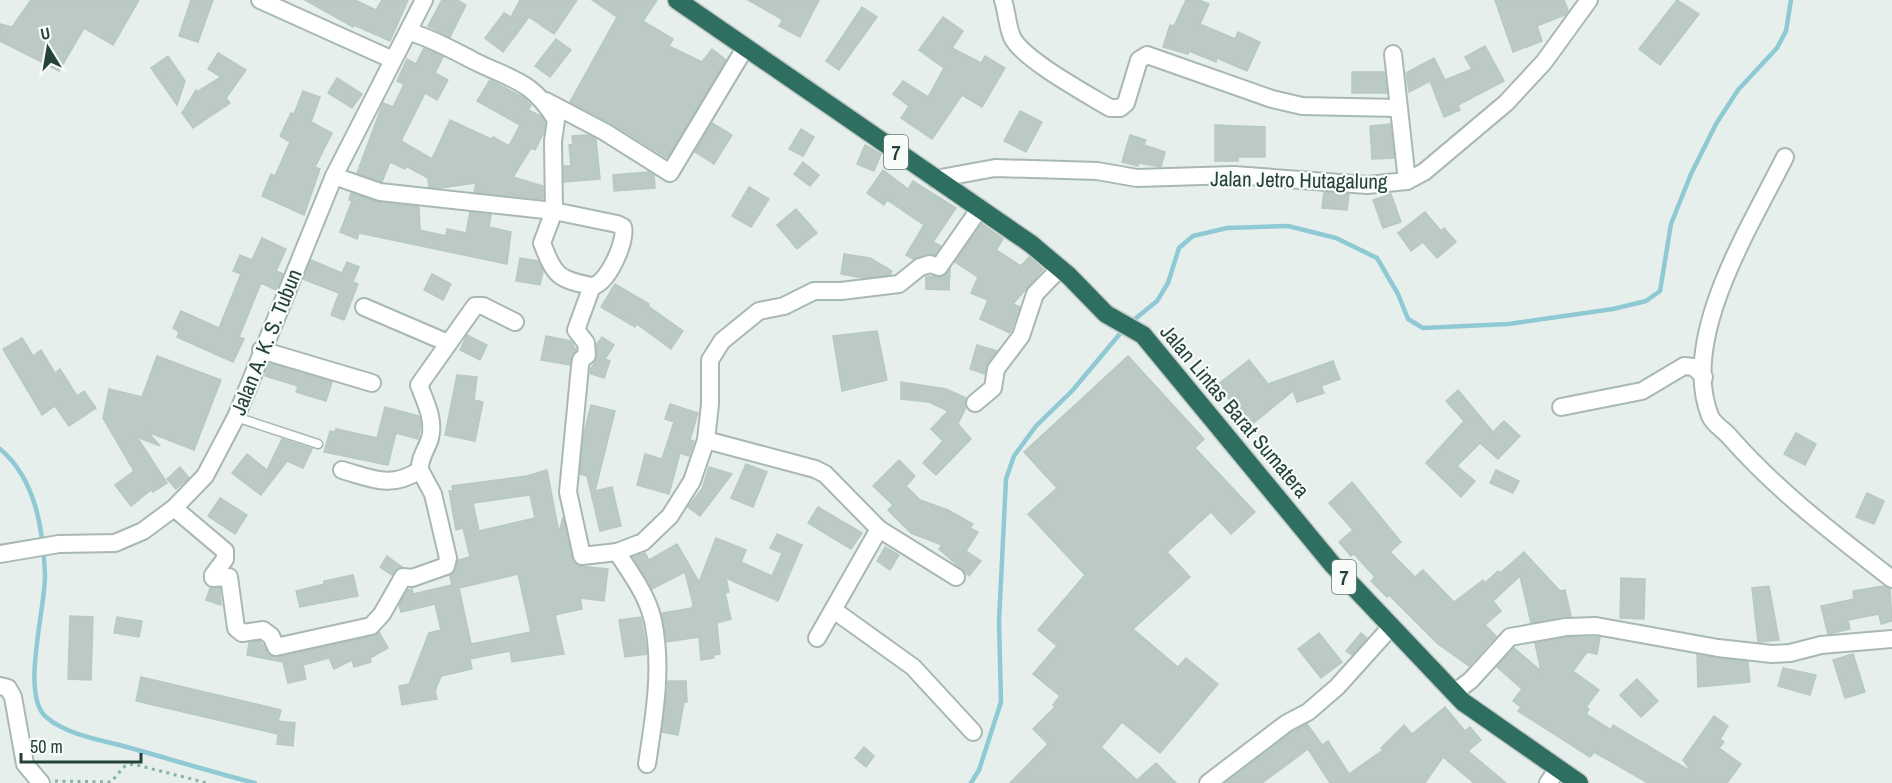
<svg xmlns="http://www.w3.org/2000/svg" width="1892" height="783" viewBox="0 0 1892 783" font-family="'Archivo Narrow',sans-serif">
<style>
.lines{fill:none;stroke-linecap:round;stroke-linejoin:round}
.stream{stroke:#8ec9d4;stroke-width:4.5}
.building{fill:#bbcac4;stroke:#b8c9c2;stroke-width:1.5;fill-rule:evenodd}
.lane-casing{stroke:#a8b8b2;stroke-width:11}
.street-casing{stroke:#a8b8b2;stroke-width:20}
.highway-casing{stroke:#c2cac8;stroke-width:21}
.path{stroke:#86b3a5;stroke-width:3;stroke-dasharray:3 4.5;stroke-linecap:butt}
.lane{stroke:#fff;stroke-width:8}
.street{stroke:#fff;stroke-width:16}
.highway{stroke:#2f6f62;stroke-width:18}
.labels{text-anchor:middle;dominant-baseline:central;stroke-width:4.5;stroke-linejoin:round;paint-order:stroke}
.shield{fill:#f7fbf9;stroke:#637a73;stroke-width:1.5}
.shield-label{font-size:20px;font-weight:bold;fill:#24423a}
.street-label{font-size:21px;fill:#24423a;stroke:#f7fbf9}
</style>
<rect width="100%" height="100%" fill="#e6efeb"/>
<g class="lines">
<g class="stream">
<path d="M1130,323L1157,301L1168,283L1179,248L1193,236L1227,228L1288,226L1336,238L1377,258L1398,294L1408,319L1423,328L1508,324L1613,309L1646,301L1660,291L1671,224L1691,174L1716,124L1738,90L1777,48L1786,31L1791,0"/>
<path d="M0,449C36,479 43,530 45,574C46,607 20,695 46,717C67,735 101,740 127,747C170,759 212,772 255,783"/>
<path d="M971,783L979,770L1001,702L999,622L1006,479L1014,456L1036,426L1072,391L1124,329"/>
</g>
</g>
<g class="building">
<path d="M31,0H139L113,45L84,28L59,71L0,41V24L12,27Z"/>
<path d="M191,0H213L198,42L179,36Z"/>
<path d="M305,0H355L376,10L382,0H408L390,41L354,25L353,27Z"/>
<path d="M442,0H457L466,5L450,37L428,26Z"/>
<path d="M520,0H577L554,34L529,17L503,52L485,38L504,13L511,17Z"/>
<path d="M592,0H657L643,21L673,39L669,46L702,62L712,49L726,60L667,158L611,123L570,102L617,17Z"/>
<path d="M748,0H819L800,37L779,26L783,20Z"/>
<path d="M1186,0H1199L1209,4L1200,24L1235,39L1238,32L1260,42L1247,71L1217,58L1216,62L1189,51L1188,54L1163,47L1170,25L1174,26Z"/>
<path d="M1495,0H1564L1568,10L1565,15L1537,26L1542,41L1513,52Z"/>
<path d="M1677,0L1699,14L1660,65L1639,49Z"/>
<path d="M862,7L877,17L839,70L826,61Z"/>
<path d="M943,17L963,31L952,48L981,63L985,56L1005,68L982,107L962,95L932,139L901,118L909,106L893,94L903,81L928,97L944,68L919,50Z"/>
<path d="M556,39L571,50L550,77L535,66Z"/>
<path d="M1485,46L1504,81L1458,105L1460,110L1444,117L1430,81L1409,92L1406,73L1434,58L1445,80L1472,69L1465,57Z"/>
<path d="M424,48L443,57L435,73L448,80L437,100L425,93L401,141L432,159L450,120L491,139L493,137L509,146L520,125L477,101L490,80L523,97L531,105L528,110L541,116L545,122L544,132L535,150L531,148L513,177L543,186V199L474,192L476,183L440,188L429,187L428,178L406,166L405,169L390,162L382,182L357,173L383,103L393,107L404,84L397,81L407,59L416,64Z"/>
<path d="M218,53L246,70L226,98L230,103L193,128L182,113L196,90L197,92L221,77L208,69Z"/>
<path d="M168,56L185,81L177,105L151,68Z"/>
<path d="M1352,72H1384L1387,93H1352Z"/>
<path d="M337,78L362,94L352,108L328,93Z"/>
<path d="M303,91L320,97L311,122L332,133L315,167L320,169L304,215L262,196L271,174L275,176L290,142L280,136L291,113L294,114Z"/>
<path d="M1020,111L1042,122L1026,152L1004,141Z"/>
<path d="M712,123L732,135L714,164L695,152Z"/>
<path d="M1390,124L1394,158L1372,159L1370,126Z"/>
<path d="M1215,125L1265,127V157H1238V161H1215Z"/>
<path d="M801,129L814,137L803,156L789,149Z"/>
<path d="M588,135L596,139L600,179L564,182V166H571L569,145L573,144L572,136Z"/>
<path d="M1130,135L1146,140L1144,145L1165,152L1161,167L1139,163L1138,166L1122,162Z"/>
<path d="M865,145L881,154L874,171L857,164Z"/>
<path d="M803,162L819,175L810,186L794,174Z"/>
<path d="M883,170L908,189L913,181L956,208L933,242L941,246L935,255L927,254L913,259L906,255L924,225L887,200L884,205L867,193Z"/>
<path d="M649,172L654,175L655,188L614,191L613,175Z"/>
<path d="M749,187L769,199L751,227L732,216Z"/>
<path d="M1324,192L1349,194L1347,210L1322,208Z"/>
<path d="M351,193L379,202L419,207L420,230L446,236L447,229L466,233L470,212L491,215L489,227L511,232L507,264L359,233L357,239L340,232L352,201L349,200Z"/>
<path d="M1391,194L1401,222L1383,228L1373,200Z"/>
<path d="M796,209L817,233L797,249L777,225Z"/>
<path d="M1425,212L1441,231L1444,228L1456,242L1437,258L1423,242L1411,251L1398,233Z"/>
<path d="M982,224L1003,239L996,250L1021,266L1029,257L1043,269L1013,304L1020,307L1010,333L980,319L988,300L971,293L978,277L955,262Z"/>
<path d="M262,238L286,249L276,271L283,274L276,290L261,283L239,337L244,339L233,362L177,337L179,332L173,328L181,311L219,328L241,274L233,271L240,255L252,260Z"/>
<path d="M844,254L870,258L892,271L890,275L862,278L841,274Z"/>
<path d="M520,258L538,261L543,271L540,285L516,281Z"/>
<path d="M311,260L342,273L347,262L359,267L353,282L358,284L344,320L331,315L339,293L303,279Z"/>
<path d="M950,269L949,290L926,289V276L942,277Z"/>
<path d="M432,274L451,284L443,300L424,290Z"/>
<path d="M615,284L649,304L648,306L683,331L671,349L637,324L635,327L601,307Z"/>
<path d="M877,331L887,380L842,391L833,336Z"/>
<path d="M467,335L487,345L480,360L460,350Z"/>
<path d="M546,336L571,341L576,350L570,365L541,360Z"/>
<path d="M602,337L614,345L605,359L610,361L604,378L591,374L590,370L597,359V344Z"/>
<path d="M22,338L33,356L41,350L55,373L60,369L77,396L84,391L96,408L69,426L55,406L42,415L3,349Z"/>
<path d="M977,345L997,351L987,363L985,374L970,369Z"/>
<path d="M157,356L221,380L194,450L148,432L160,446L137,437L167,483L153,492L151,490L131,506L115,485L134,471L103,418L109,389L142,397Z"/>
<path d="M1128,356L1204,439L1195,448L1255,512L1231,534L1211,512L1167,552L1190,577L1133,629L1178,667L1186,658L1218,684L1160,753L1122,722L1101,747L1137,780L1156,763L1176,783H1010L1048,744L1033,729L1055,707L1053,705L1060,696L1033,674L1057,646L1038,630L1085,575L1028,514L1057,488L1024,452Z"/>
<path d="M1249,360L1268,384L1333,361L1340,379L1321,386L1324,393L1297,402L1293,391L1251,425L1217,385Z"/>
<path d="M269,363L332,382L326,401L296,392L298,386L265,376Z"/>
<path d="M457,375L477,377L474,400L483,402L475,441L445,435Z"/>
<path d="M901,382L946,389L966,398V407L958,424L971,439L936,475L923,463L943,441L931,429L948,411L929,402L901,399Z"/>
<path d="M1458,390L1493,432L1504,421L1520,436L1498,459L1480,443L1457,466L1475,481L1461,497L1426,463L1464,421L1446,401Z"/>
<path d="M670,404L698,413L690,440L694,441L689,456L680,453L669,494L637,485L645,454L662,459L674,422L665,419Z"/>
<path d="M591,405L615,411L595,491L612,487L621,526L600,531L587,476L580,474L584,433Z"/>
<path d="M385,407L419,416L421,425L418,439L396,433L388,465L324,452L330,431L335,432L336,429L377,438Z"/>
<path d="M1796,433L1816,444L1805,465L1784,454Z"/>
<path d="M282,439L312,449L303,468L287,461L261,495L232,473L247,454L267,470Z"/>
<path d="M899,460L915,476L906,486L920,500L948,510L973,524L970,528L978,532L966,551L981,561L969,576L939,549L942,545L911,533L888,510L893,505L873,486Z"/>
<path d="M746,464L767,472L753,507L731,498Z"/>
<path d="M180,467L189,478L176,489L167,479Z"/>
<path d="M709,467L732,474L700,516L688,507L702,489Z"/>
<path d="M547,470L559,533L563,517L574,562L579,566L608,569L604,601L580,598L582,609L555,615L564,654L512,662L510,651L470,659L472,669L441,676L435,691L437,699L402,705L399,686L409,684L429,633L441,630L435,604L401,612L399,605L408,590L412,589L413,594L452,585L450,576L456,569L458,560L470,557L463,528L456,530L449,491H453L452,486L527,476ZM530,495L535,518L479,531L473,503ZM518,574L531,632L471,644L459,588Z"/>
<path d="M1496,470L1519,481L1513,493L1490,483Z"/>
<path d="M1352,482L1401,542L1390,552L1415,577L1423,570L1454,602L1483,580L1485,583L1498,571L1500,573L1524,552L1560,591L1565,590L1571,616L1531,623L1520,576L1493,601L1501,611L1485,625L1496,636L1469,666L1438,644L1389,595L1387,597L1371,581L1375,577L1354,554L1351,556L1339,542L1353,530L1329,503Z"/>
<path d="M1867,493L1884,501L1874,524L1856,517Z"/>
<path d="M220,498L247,515L235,534L208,516Z"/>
<path d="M818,507L862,533L851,549L808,523Z"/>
<path d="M777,534L802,545L778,601L726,578L729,592L725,593L731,619L717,623L720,654L713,655L714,658L701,660L699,637L667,642L662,613L692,608L693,604L685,572L652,589L633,557L645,553L649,560L677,544L699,582L716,538L746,550L741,562L772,576L782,553L770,548Z"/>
<path d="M885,547L899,555L890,570L877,561Z"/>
<path d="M387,556L402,567L392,575L380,567Z"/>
<path d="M353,575L358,596L300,607L296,591L324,584V581Z"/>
<path d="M1621,578L1645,579L1644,619L1620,618Z"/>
<path d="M1769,586L1779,640L1758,642L1752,588Z"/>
<path d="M1883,586L1890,589L1892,621L1881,624L1879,614L1848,620L1850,629L1828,634L1821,606L1854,599L1853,591Z"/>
<path d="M210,588H220L221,605L206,600Z"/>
<path d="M70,616L93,617L91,680L68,679Z"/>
<path d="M117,617L142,621L139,637L114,633Z"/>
<path d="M641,617L647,654L625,657L619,620Z"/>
<path d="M379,632L388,648L370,658L371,662L354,667L352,660L334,669L329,658L303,665L306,679L288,683L283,662L247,655L249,643L260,641L269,655L278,657L373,636Z"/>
<path d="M1319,633L1342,662L1321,678L1298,649Z"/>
<path d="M1361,633L1367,638L1352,655L1346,651Z"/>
<path d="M1567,637H1600L1597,654L1587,652L1573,671L1599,690L1586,707L1589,709L1586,714L1611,730L1613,725L1692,772L1683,760L1714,716L1728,726L1720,739L1724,742L1719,748L1741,764L1727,783H1648L1594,752L1590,757L1518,711L1521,707L1513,701L1522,689L1497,667L1514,648L1541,671L1535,643Z"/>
<path d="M1853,654L1865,692L1845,698L1833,660Z"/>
<path d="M1697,655L1748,662L1750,682L1698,687Z"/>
<path d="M1783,668L1816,675L1810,695L1778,686Z"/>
<path d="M141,677L281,710L278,721L295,723L293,746L277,744L278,734L136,701Z"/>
<path d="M1637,679L1658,701L1641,717L1620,695Z"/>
<path d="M668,681H686L687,702H684L678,735L662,732Z"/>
<path d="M1445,707L1465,731L1470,727L1481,740L1468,751L1506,783H1474L1443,757L1425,783H1330L1308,749L1262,783H1225L1293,732L1307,724L1322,745L1328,741L1349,774L1383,750L1381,748L1404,725L1412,734Z"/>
<path d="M864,747L874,756L866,767L855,758Z"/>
</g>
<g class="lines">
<defs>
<path id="lane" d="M236,417L318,444"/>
<g id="street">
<path d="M260,0L393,60"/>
<path d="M1003,0C1007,12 1007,25 1012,37C1022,59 1087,94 1110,108H1120L1126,103L1139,60L1147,55L1272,99L1302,106L1398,108"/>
<path d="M410,32C433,39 453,50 474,61C512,80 532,80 556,120L553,141L554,211L542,243C555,276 557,279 592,286L576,330L586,343L587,355L581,360L580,366L568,492L582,556L617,552L643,542L670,516L692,481L706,440L710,404V360L722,341L759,311L784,306L814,291H841L899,284L920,267L930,264L939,267L980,208"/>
<path d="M1393,54L1407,181"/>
<path d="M546,101L605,132L670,173L745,48"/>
<path d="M1785,157C1751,226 1679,337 1710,416C1714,425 1723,429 1729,436C1777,491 1834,534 1892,579"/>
<path d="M334,176L380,192L554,211L617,224L623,227C627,241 607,285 592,286"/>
<path d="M935,179L995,168L1097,171L1137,178L1234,175L1367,185L1407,181L1424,172L1506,103L1544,62L1589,0"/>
<path d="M364,307L448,343"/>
<path d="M261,350L372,383"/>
<path d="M975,403L993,388L996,369L1021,336L1035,294L1060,268"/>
<path d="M1561,407L1642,391L1684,366L1694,367L1704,377"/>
<path d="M706,440L815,469L825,474L879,529L956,577"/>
<path d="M342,470C373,479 391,489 420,470C419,458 427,449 430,438C435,420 425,401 419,385L475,306H483L515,322"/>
<path d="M174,508L225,551V559L213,575V578L229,577L236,628L242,633L263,630L271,636L276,647L371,626L382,614L403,577L412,578L446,566L448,558L433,494L420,470"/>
<path d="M617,552C631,574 648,596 653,621C663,668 654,718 647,764"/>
<path d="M0,554L59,544L115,543L143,531L174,508L205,476L236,417L334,176L424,0"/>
<path d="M835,611L913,667L973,732"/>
<path d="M817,638L879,529"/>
<path d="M0,686L8,688L13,697L25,764L41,783"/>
<path d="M1454,693L1471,680L1510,637L1566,627L1596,626L1718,648L1772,654L1790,653L1821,645L1892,639"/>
<path d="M1208,783L1287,723L1308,712L1337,687L1391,627"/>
<path d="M1548,783L1557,770"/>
</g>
<path id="highway" d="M677,0L1031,244L1069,276L1106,314L1143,335L1332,564L1463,702L1579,783"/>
</defs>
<use href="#lane" class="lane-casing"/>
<use href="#street" class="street-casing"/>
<use href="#highway" class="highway-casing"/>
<path class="path" d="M55,781L111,782L125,766L133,764L207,783"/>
<use href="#lane" class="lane"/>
<use href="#street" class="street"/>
<use href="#highway" class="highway"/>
</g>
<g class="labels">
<g class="shield">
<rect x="884" y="135" width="24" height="34" rx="4.5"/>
<rect x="1332" y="560" width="24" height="34" rx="4.5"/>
</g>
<g class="shield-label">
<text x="896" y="152">7</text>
<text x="1344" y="577">7</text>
</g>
<g class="street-label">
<text transform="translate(1299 180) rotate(1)">Jalan Jetro Hutagalung</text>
<text transform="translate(266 342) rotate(-68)">Jalan A. K. S. Tubun</text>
<text transform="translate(1235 411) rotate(50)">Jalan Lintas Barat Sumatera</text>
</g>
</g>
<g transform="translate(48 48) rotate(349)" stroke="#f7fbf9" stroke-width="4.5" paint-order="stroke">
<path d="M0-4.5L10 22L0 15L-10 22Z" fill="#24423a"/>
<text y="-9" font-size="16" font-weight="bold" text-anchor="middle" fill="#24423a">U</text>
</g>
<path d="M21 753v9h120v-9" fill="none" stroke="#24423a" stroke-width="3"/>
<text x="30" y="753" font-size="18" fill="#24423a" stroke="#f7fbf9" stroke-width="4.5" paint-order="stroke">50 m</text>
</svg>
